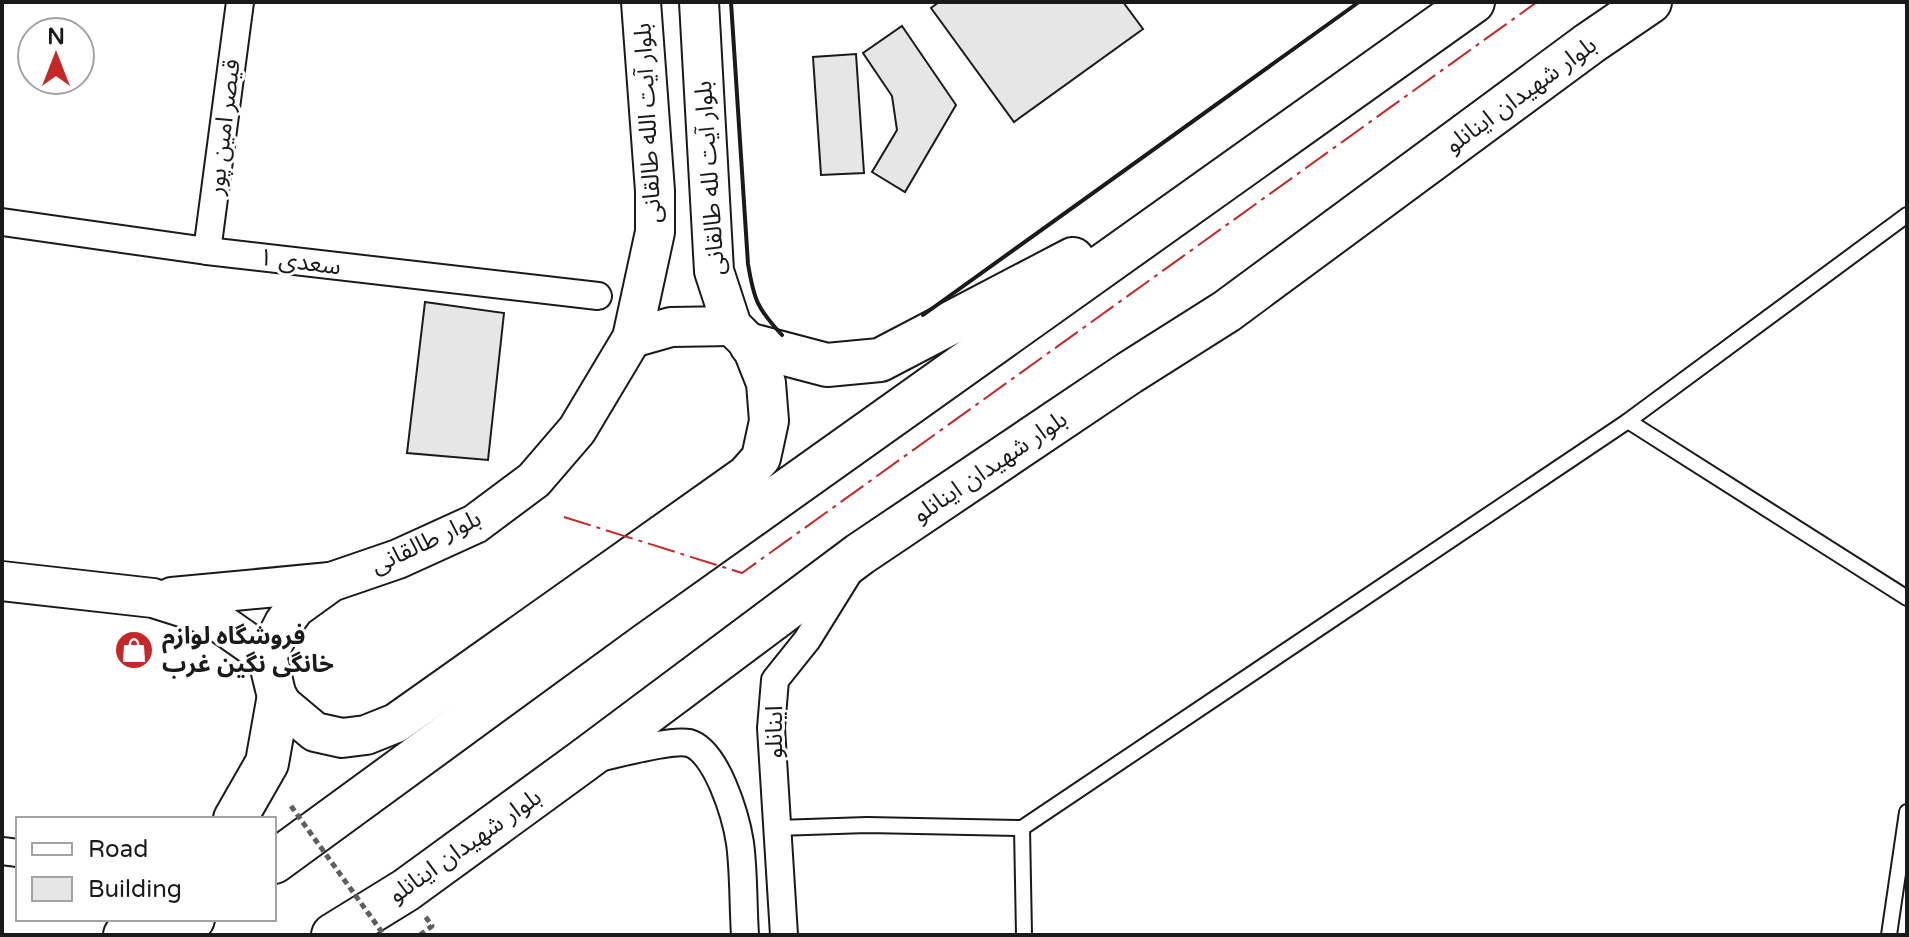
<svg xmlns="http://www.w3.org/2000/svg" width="1909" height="937" viewBox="0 0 1909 937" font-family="'Varela Round','Noto Sans Arabic',sans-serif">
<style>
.building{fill:#e6e6e6;stroke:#1a1a1a;stroke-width:2}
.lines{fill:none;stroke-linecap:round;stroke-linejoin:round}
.lane-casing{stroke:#1a1a1a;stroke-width:18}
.street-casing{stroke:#1a1a1a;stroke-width:30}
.secondary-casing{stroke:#1a1a1a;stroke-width:42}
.primary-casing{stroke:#1a1a1a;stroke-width:46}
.path{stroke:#5f5f5f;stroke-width:5;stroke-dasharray:6 4;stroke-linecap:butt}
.lane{stroke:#fff;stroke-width:14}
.street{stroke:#fff;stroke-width:26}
.secondary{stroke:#fff;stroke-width:38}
.primary{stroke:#fff;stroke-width:42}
.path-bridge{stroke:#5f5f5f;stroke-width:5;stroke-dasharray:6 4;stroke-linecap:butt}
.wall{stroke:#1a1a1a;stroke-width:4}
.power{stroke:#c62828;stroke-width:2;stroke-dasharray:28 6 4 6;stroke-linecap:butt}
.labels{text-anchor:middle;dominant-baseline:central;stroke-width:6;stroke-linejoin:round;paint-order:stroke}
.street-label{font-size:24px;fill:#1a1a1a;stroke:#fff}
.poi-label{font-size:24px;font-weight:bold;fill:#1a1a1a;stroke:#fff;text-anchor:start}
</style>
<rect width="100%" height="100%" fill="#fff"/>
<g class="building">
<path d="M939,2H1123L1143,29L1014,122L931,8Z"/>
<path d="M902,26L956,105L905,192L872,172L897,130L892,96L863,53Z"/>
<path d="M856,54L864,173L821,175L813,57Z"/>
<path d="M425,302L504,313L488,460L407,453Z"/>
</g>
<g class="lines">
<defs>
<g id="lane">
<path d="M1628,421L1907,598"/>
<path d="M777,828L867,825L1022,828"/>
<path d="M1024,935L1022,828L1628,421L1907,215"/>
<path d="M1889,935L1907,812"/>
</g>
<g id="street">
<path d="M2,222L207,251L598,296"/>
<path d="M207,251L240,2"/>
<path d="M598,758C618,754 671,739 689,743C717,751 736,817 740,843C744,873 743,905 745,935"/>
<path d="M2,851L18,853"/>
<path d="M784,935L771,728L775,680L807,640L848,574"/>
</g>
<g id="secondary">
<path d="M632,338L671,327L732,326"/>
<path d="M2,581L153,598L210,616L267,656"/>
<path d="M172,597L330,582"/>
<path d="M267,656L278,701L315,732L342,738L366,735L396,723L746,475L761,458L769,421L766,383L751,345L732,326L714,271L699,2"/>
<path d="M267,656L284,623L295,608L331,582L398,559L475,524L534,480L577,430L632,338L655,232V191L641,2"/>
</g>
<g id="primary">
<path d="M751,345L827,365L880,360L1073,259"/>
<path d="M235,819L267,763L278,701"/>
<path d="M274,862L619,610L1473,2"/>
<path d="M125,935L141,919"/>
<path d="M171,935L193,919"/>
<path d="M333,935L406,890L583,761L860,554L1129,373L1227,311L1590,43L1650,2"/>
</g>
</defs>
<use href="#lane" class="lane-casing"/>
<use href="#street" class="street-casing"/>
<use href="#secondary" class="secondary-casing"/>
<use href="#primary" class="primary-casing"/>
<path class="path" d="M420,935L432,926L425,916"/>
<use href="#lane" class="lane"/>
<use href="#street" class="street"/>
<use href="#secondary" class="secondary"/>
<use href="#primary" class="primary"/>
<path class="path-bridge" d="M291,806L384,935"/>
<g class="wall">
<path d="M731,2L748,264C754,300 757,308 782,335"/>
<path d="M923,315L1359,2"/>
</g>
<path class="power" d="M564,517L742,573L1537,2"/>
</g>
<defs>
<symbol id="shop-disc" viewBox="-11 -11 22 22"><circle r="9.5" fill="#c62828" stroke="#fff"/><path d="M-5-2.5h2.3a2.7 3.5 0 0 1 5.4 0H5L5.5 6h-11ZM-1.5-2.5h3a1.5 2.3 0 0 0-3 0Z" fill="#fff"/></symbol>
</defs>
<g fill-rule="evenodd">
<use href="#shop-disc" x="112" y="628" width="44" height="44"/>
</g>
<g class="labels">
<g class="street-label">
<text transform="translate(1521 95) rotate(-36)">بلوار شهیدان اینانلو</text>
<text transform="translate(648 123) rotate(-93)">بلوار آیت الله طالقانی</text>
<text transform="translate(224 127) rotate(-83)">قیصر امین پور</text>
<text transform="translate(710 178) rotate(-94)">بلوار آیت لله طالقانی</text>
<text transform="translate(300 262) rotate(7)">سعدی ۱</text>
<text transform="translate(990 467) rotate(-34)">بلوار شهیدان اینانلو</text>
<text transform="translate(426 542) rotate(-25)">بلوار طالقانی</text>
<text transform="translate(774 732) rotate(-90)">اینانلو</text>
<text transform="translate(465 846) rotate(-35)">بلوار شهیدان اینانلو</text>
</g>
<g class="poi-label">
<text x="162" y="636">فروشگاه لوازم<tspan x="162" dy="28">خانگی نگین غرب</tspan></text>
</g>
</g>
<rect width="1909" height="937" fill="none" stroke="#1a1a1a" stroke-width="8"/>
<rect x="16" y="817" width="260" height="104" fill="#ffffff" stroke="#a3a3a3" stroke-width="2"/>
<rect x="32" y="843" width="40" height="12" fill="#ffffff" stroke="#a3a3a3" stroke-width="2"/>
<text x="88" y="857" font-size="24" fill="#1a1a1a">Road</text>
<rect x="32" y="877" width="40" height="24" fill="#e6e6e6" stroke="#a3a3a3" stroke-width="2"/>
<text x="88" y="897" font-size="24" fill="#1a1a1a">Building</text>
<g transform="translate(56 56)"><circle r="38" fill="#ffffff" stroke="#a3a3a3" stroke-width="2"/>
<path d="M0-6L14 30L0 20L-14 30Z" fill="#c62828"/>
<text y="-12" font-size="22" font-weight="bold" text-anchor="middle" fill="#1a1a1a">N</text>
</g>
</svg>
